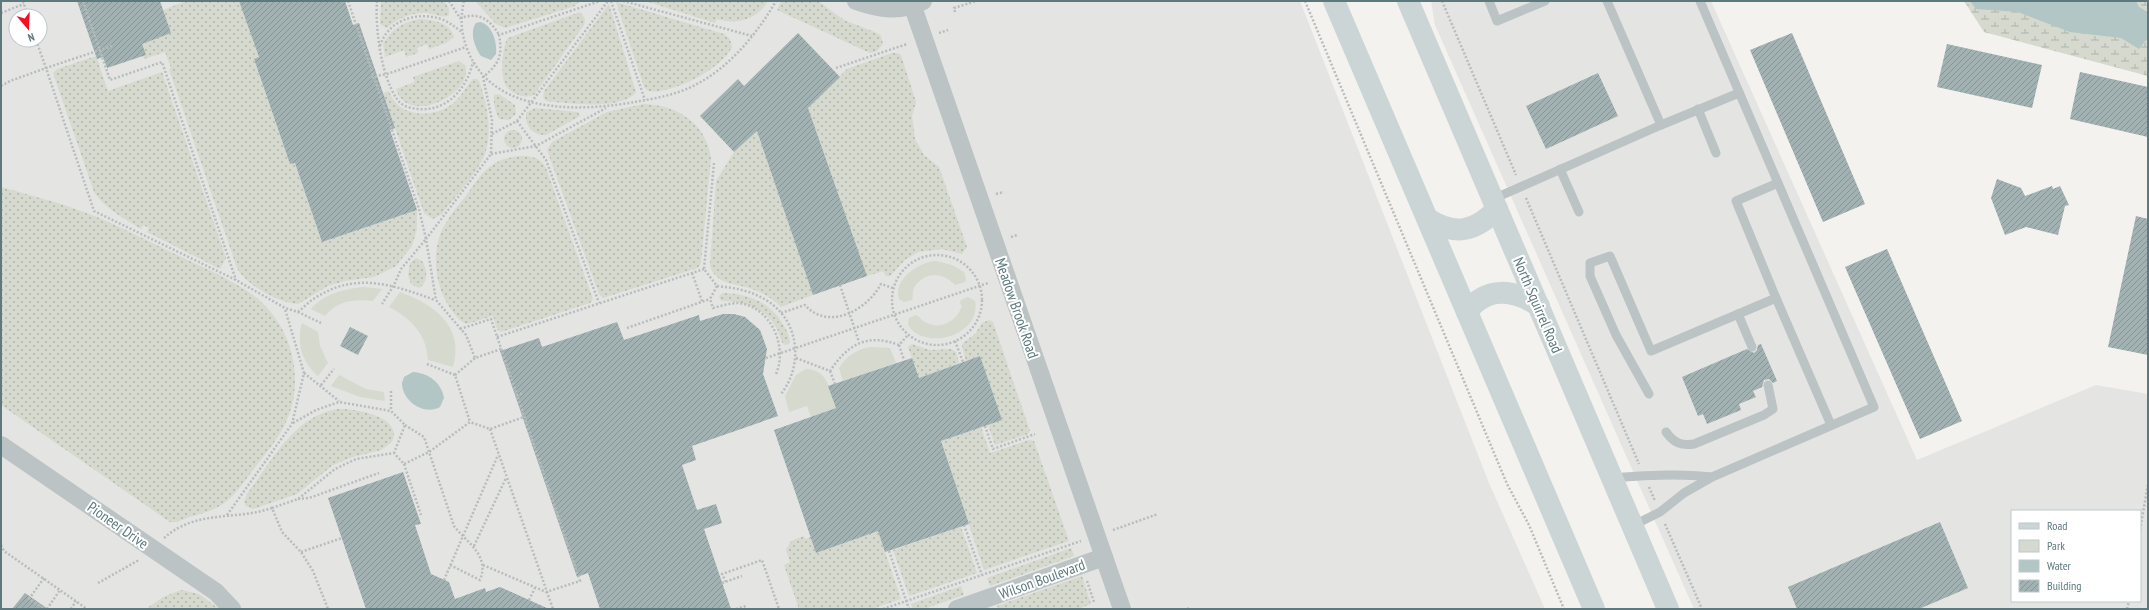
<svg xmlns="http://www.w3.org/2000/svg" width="2149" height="610" viewBox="0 0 2149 610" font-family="'PT Sans Narrow',sans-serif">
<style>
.built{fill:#e4e4e3;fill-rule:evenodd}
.grass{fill:url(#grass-dots)}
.wetland{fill:url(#wetland-marsh)}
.green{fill:#d5d9ce}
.water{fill:#b1c6c5}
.building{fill:url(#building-hatch)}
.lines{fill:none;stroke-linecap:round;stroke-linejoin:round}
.path{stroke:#b7bcbd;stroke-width:2.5;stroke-dasharray:2 2;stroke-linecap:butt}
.lane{stroke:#bbc3c4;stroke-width:9}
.street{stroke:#bbc3c4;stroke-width:18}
.secondary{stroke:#ccd5d6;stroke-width:22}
.labels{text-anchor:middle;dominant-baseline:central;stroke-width:4;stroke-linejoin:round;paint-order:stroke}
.street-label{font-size:15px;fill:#5c797d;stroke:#fff}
</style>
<defs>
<pattern id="grass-dots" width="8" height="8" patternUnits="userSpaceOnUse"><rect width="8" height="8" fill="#d5d9ce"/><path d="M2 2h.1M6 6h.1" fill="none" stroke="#b0b5ac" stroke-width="1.8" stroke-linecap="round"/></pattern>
<pattern id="wetland-marsh" width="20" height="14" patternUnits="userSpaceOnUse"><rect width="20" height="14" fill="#d5d9ce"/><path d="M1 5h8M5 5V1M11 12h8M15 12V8" fill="none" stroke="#b0b5ac"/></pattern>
<pattern id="building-hatch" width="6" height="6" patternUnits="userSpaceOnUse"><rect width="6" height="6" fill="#a2b1b2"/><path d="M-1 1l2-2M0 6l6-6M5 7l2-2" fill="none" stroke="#879596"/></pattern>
</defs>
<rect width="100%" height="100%" fill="#f4f2ef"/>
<g class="built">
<path d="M1,1H1300L1489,483L1545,609H1ZM16,16H40V40H16Z"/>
<path d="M1431,1H1711L1917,460L2096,385L2148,394V609H1694L1435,25ZM2012,511H2140V601H2012Z"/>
</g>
<g class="grass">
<path d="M186,1H239L259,57L254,60L290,164L295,163L322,242L417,210V229L412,246L396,266L374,277L345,281L328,286L298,304C279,303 246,285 237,268L169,69L171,68L165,52L144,59L139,44L171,33L163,10Z"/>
<path d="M381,1H444L449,8V15C443,19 435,14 428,13C412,12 399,17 387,28L380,24Z"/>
<path d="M475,1H580L575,6L505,28L496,24Z"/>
<path d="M645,1H768C757,20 737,25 717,19L715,23Z"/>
<path d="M781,1H818L844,20L877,33L881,36L883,44L877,51L870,53L777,10Z"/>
<path d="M616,2L724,34L730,39L732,47C722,69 671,95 648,91L644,87Z"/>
<path d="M609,4L636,92C622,111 567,103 546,101L543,97L544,91Z"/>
<path d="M580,12L585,19L584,25L534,95C529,97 524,97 519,95C514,93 509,91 506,86C500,77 502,46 508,38Z"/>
<path d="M420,19C433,20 450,22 454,37L446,43L429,49L427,44L417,48L418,53L406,57L404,50L385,57L383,44C391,29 403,22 420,19Z"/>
<path d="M892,53H897L901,55L916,102L912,116L915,139L924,155L939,167L967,247L962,254L942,249L918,252L905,260L890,276H886L883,271L867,276L808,108L847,69Z"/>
<path d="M96,56L108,91L162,72L226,258L220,269L147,232L149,228L143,225L141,229C124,218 105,209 94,192L53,73L57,69Z"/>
<path d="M459,61L465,65C475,94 407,127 396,89L415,82L413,77Z"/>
<path d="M473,79H477L479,81C487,103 493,132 485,154C478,172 454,198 442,214L433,219L424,213L383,93L389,91C398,117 430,119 451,105C461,98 465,87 473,79Z"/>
<path d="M499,94L515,105L516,114L509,120L499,119C495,111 493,103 494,95Z"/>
<path d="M644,104C678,105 706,124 711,158L701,263L698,268L603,298L599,294L547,150L552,142L607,112Z"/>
<path d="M534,108L578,112L580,116L546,135C532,135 525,127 526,113Z"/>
<circle cx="513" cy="139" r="9"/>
<path d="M757,131L813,295L781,307C771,297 758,290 745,287C730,283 714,282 710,265L716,181L734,152Z"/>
<path d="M520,156C532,156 540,157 546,168L593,299L590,303L501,332L497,329L493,316L467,324C460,323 454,313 450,308C434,285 431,250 444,226C450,215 458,205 466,196C482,173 490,159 520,156Z"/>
<path d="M1,187C25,194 50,200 73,208C108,220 140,237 173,253C198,265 231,279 253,295C294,326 307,384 283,428C275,443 263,457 253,470C233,497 226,508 193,516C185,518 178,523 170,522L1,405Z"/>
<path d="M416,258L422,261C428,270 428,283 419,288L411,284L408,275L410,263Z"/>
<path d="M723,293C748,293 772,303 784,326C787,331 791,338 789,344L785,345C780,342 780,334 777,329C766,308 744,300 721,301L719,296Z"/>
<path d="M989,320L993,322L1030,431L1028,434L995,445L988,425L980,356L966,361L962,347L963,343L975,334L982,323Z"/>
<path d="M912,344L930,350L951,349L956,352L959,363L919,378L908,347Z"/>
<path d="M337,409C354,408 404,416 392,442L381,450L353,457L333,465L297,494L253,509L246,506L244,502L247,494C272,461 293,417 337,409Z"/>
<path d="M981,427L990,453L1029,440L1034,441L1069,541L984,570L941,441Z"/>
<path d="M961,527L977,573L909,596L893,550Z"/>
<path d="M878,531L901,599L872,609H799L784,565L790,562L786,550L791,541L804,536L805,539L811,537L816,553Z"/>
<path d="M1071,548L1074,556L990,586L987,578Z"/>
<path d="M1082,576L1091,604L1078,609H998L997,606Z"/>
<path d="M961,586L964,595L924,609H913L911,604Z"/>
<path d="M181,590L199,594L219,609H146L163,597Z"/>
</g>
<path class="wetland" d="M1964,1H2148V76L1984,32Z"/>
<g class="green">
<path d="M936,261L952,265L964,272L966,279L965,282L955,285C945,274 928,269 915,286C911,292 914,296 912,300L904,302L899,299C893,279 919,262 936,261Z"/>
<path d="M363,287L382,289L373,301C354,299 337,301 325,316L311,309C324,294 343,289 363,287Z"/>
<path d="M400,292C434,304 465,327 453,367L428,360C427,335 411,318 389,307Z"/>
<path d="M968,297L975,301C982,335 925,352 908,325L909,318L916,315C921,317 920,320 925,322C940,331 958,321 962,305L960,304L961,300Z"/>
<path d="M302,323L318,332L320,346L328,363L318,376C302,362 296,343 302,323Z"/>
<path d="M872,347L890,348L896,363L843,381L839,368C846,356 859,348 872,347Z"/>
<path d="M806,369C828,369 830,391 836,408L811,417L807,406L789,412L785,396L796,375Z"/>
<path d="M339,375L366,389L384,392L385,401L360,397L331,386Z"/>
</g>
<g class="water">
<path d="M1970,1H2136L2139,7L2148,12V38L2139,49L2121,38L2070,32L2018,12L1976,9Z"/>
<path d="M480,22C493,25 497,43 496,54L491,60L481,56C475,48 469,32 476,23Z"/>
<path d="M413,372C428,373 441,382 444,398L440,407C424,416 402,401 402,383L404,377Z"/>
</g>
<g class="building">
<path d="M77,1H160L171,33L142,44L146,55L107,68L103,57L97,59Z"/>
<path d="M239,1H345L353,25L359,23L395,128L390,130L417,210L322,242L295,163L290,164L254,59L259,57Z"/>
<path d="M798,33L840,77L808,108L867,276L813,295L757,131L734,152L700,116L738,79L744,86Z"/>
<path d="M1792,33L1865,204L1823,222L1750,50Z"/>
<path d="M1947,44L2042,65L2032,108L1937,87Z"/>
<path d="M2080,72L2148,87V137L2070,119Z"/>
<path d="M1598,73L1618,116L1546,149L1526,106Z"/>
<path d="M1997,179L2021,188L2025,196L2052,186L2053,189L2060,186L2069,205L2065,206L2058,235L2026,227L2005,235L1991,198Z"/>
<path d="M2136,216L2148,219V355L2108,347Z"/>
<path d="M1887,249L1962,421L1920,439L1845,267Z"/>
<path d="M723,314H734L745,317L760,330L767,349L763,374L778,416L692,446L696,460L682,465L697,510L716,504L722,523L704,529L731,609H600L588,573L577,577L500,351L539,338L542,347L617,322L624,340L699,315L700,321Z"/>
<path d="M350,327L368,336L358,355L340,346Z"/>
<path d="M1761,344L1777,381L1773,383L1769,379L1764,380L1762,387L1753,391L1756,397L1739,404L1741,410L1707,424L1703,414L1698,416L1682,377L1747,349L1754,353L1757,350L1758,345Z"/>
<path d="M980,356L1002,420L941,441L969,524L885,552L878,531L816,553L774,430L836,408L828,386L912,358L919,378Z"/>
<path d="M403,472L421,524L415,525L431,574L449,582L455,599L485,588L486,592L500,587L549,609H366L328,498Z"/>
<path d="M1940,522L1968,588L1919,609H1797L1788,587Z"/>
<path d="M25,593L48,609H12Z"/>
</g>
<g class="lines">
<g class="path">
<path d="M23,1L28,16"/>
<path d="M83,1L110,80L162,62L236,280"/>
<path d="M348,1L419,209L426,239L401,269L394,285L382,304"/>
<path d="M377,1C375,28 381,76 397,99C401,106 410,108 418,109C447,112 467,88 473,62"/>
<path d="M449,1L460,18C479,12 490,19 499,35"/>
<path d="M464,1C460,19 461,34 468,51C494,116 583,112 640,101C658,98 678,94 695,85C729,68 757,34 776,1"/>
<path d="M611,1L645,100"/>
<path d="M623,1L752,36"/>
<path d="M1305,1L1507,484L1529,525L1564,609"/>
<path d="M1442,1L1516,175"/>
<path d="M955,12L954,8L976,1"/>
<path d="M1,13L24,4"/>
<path d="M939,33L948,30"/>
<path d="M112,46L46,68L94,211L236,280L285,308L298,312L321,323"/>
<path d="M380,46C388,20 417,11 441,19C449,22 455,27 462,32"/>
<path d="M836,68L907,44"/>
<path d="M371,77L387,74L466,47"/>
<path d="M1,86L10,81L46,68L36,40"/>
<path d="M517,121L546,160L599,303"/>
<path d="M492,134L517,121L608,1"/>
<path d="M491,154L536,146L606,108"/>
<path d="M714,163L704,269L717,286L710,299L713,308C721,306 730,303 738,303C771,306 788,347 776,374"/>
<path d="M996,194L1004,192"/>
<path d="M1526,198L1639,464"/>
<path d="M1011,237L1017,235"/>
<circle cx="937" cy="300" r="45"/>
<path d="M692,273L702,301"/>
<path d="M840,285L859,342"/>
<path d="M717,286C736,288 753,291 769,302C800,323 803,366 781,394"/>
<path d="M298,312C305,306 312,299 320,295C359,272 396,286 435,300"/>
<path d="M781,313L805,305C829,332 868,309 881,284L893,288"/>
<path d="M627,328L710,299"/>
<path d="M460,329L491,319L517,395L523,393"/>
<path d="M497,337L704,269"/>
<path d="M955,341L963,362"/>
<path d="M899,345L904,360"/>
<path d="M501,349L475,358L466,335L436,300L426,239L491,154L492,120L483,77C499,64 503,56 499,35L600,1"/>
<path d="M766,358L988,283"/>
<path d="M796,358L830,371C848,344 867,333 899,345L908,335"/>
<path d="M427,364L455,375L470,422"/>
<path d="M830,371L835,384"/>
<path d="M304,373L339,401"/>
<path d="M455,375L475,358"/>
<path d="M321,385L334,369"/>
<path d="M391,391V411"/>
<path d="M293,423L316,410L339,402L391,411L405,425L394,453"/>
<path d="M405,425L424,437L454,526C467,543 490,555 480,580L450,565"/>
<path d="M985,426L993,449L1035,434"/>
<path d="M490,429L553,609"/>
<path d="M404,464L421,515"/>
<path d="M1649,487L1655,501"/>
<path d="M298,499L309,498L379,473"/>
<path d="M272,508L298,499L335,469L356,459L394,453L404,464L429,452L470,422L490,429L524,417"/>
<path d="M227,515L292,424L304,373L285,309"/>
<path d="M1665,524L1702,609"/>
<path d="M964,525L982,575"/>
<path d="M1113,530L1158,514"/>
<path d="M2140,530L2148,484"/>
<path d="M164,538C197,509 235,521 272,508L282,532L301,552L313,571L328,609"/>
<path d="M1,545L4,551L87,609"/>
<path d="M474,546L506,478"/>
<path d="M889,551L909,609"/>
<path d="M301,552L342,538"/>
<path d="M483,565L546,592L580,581L517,395"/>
<path d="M44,578L29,599L44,609"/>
<path d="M444,580L498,455"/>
<path d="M1087,581L1094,602"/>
<path d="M726,582L722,574L762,560L779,609"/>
<path d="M98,583L139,560"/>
<path d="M722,583L742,576"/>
<path d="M529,600L535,588"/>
<path d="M35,609L38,605"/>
<path d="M47,609L60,590"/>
<path d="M71,609L76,601"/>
<path d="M736,609L746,606"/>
<path d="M883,609L1081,541"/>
<path d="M1187,609L1189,608"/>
<path d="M2127,609L2129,601"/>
</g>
<g class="lane">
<path d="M1489,1L1497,21L1545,1"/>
<path d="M1607,1L1661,125"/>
<path d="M1698,109L1716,153"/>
<path d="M1560,169L1579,212"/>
<path d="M1493,199L1661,125L1739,93"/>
<path d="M1776,298L1831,425"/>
<path d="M1738,314L1752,347"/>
<path d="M1649,394L1616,335L1590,276V263L1610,256L1651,351L1776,298L1736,201L1778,183"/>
<path d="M1666,432C1674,443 1681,446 1694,444L1764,415L1773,409L1768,385"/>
<path d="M1612,478C1645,475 1679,473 1712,477"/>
<path d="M1632,526L1660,512L1684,493L1712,477L1874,407L1700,1"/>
</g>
<g class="street">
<path d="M856,1C879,9 900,13 923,1"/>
<path d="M913,7L1122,609"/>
<path d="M1,445L216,592L232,609"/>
<path d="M957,609L1104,557"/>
</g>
<g class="secondary">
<path d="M1334,1L1594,609"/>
<path d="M1408,1L1668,609"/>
<path d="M1428,219C1455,236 1475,232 1497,209"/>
<path d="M1467,312C1486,286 1514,289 1539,306"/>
</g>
</g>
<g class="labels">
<g class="street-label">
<text transform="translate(1538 305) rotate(67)">North Squirrel Road</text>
<text transform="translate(1017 308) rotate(71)">Meadow Brook Road</text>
<text transform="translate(118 525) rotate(35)">Pioneer Drive</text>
<text transform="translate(1042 579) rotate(-20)">Wilson Boulevard</text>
</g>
</g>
<rect width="2149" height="610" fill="none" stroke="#5c797d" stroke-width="4"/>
<rect x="2011" y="510" width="130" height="92" fill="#ffffff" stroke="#bec9cb"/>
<rect x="2019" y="523" width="20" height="6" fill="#ccd5d6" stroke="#bec9cb"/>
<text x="2047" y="530" font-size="12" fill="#5c797d">Road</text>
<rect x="2019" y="540" width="20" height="12" fill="#d5d9ce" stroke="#bec9cb"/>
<text x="2047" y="550" font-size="12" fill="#5c797d">Park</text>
<rect x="2019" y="560" width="20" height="12" fill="#b1c6c5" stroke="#bec9cb"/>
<text x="2047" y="570" font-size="12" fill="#5c797d">Water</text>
<rect x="2019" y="580" width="20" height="12" fill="url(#building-hatch)" stroke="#bec9cb"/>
<text x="2047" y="590" font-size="12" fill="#5c797d">Building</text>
<g transform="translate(28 28) rotate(161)"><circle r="19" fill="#ffffff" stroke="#bec9cb"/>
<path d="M0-3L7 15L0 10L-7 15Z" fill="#f11123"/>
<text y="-6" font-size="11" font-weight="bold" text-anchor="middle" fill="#5c797d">N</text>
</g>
</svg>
